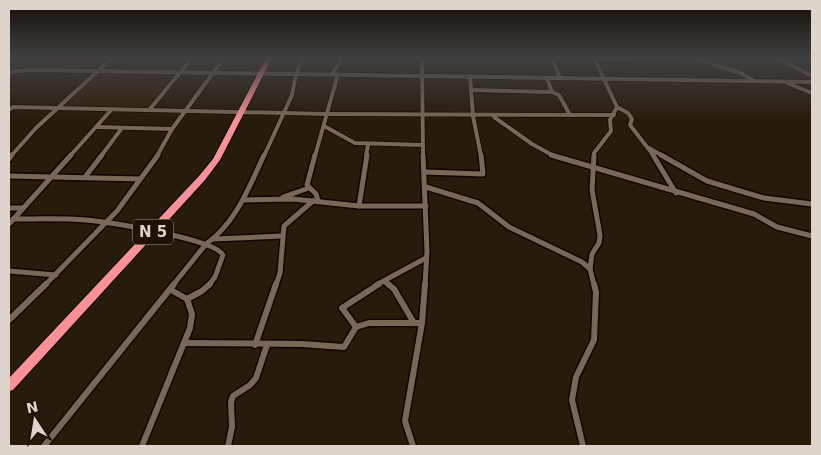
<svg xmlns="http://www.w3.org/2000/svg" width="821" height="455" viewBox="0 0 821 455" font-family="'DejaVu Sans',sans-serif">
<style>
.built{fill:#301f0a}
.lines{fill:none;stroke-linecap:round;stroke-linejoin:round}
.street-far2-casing{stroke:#100500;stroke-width:5.5}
.street-far1-casing{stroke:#100500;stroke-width:8}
.street-casing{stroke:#100500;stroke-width:9}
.highway-casing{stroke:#100500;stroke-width:2}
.street-far2{stroke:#776857;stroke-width:4}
.street-far1{stroke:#776857;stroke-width:5}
.street{stroke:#776857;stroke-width:6}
.highway{fill:#f99197;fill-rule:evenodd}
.labels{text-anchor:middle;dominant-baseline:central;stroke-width:4;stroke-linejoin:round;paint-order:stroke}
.shield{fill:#1e1204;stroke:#a49a8f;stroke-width:1}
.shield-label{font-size:15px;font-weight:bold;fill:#ddd4cb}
</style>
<rect width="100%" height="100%" fill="#271b0c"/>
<g class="built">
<path d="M70,58H105L95,67L88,69H34L33,66Z"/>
<path d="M99,72L176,74L148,108L62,107Z"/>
</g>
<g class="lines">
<defs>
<g id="street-far2">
<path d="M422,58L423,156"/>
<path d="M552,58L560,78"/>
<path d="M694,58L741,73L754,81"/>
<path d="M778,58L812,76"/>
<path d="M594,59L681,58"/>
<path d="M9,72L29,70L812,82"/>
<path d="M332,74L342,58"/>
<path d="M470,76L473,116L481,156"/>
<path d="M547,78L552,92L559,95L570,115"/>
<path d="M787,83L812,93"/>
<path d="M472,90L552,92"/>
<path d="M617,107L628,113L632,119L630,125L654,156"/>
<path d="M150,109L192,58"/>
<path d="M9,110L13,107L327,114L614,115"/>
<path d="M494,117L532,144L554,156"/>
<path d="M324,126L355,143L423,145"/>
<path d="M96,127L172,129"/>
<path d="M649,148L663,156"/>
<path d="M11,156L36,128L112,58"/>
<path d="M70,156L112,109"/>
<path d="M101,156L122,128"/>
<path d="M157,156L172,129L224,58"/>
<path d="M264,156L292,95L296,74L303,58"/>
<path d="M315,156L338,74"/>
<path d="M366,156L368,145"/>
<path d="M594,156V153L611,131L610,120L617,107L594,58"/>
</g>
<g id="street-far1">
<path d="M315,155L307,185L316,194L318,201"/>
<path d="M423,155L427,251L425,285"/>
<path d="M551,155L754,214L777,227L812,236"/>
<path d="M594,155L592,190L600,235L599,243L592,254L590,269L594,285"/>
<path d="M653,155L676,193"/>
<path d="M661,155L707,181L764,198L812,204"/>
<path d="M9,159L12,155"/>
<path d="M424,172L483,174L481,155"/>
<path d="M9,176L140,179"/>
<path d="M85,177L102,155"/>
<path d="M426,187L478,203L509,227L582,262L590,269"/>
<path d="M283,197L309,188"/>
<path d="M243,200L293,199L359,206H426"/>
<path d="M359,206L367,155"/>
<path d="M9,208H23"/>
<path d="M13,219C37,219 62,218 86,220C108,222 215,239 223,255L215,277L209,285"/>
<path d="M9,224L71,155"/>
<path d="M213,239L282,236"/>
<path d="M9,271L56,275"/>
<path d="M385,282L389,285"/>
<path d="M45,285L117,211L158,155"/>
<path d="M173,285L206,244C236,223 249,187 264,155"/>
<path d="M276,285L280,273L284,226L313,201"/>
<path d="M376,285L426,258"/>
</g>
<g id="street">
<path d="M388,284L394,289L414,323"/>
<path d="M187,299L202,291L210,284"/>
<path d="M9,320L46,284"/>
<path d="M356,327L342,308L379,284"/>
<path d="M185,343L302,344L344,347L356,327L369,323H422"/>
<path d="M255,345L276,284"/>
<path d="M44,446L174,284"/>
<path d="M142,446L190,328L192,314L187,299L171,290"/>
<path d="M228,446L232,427L231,402L233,396L250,385L256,378L267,345"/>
<path d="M413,446L405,421L422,323L425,284"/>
<path d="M583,446L572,400L576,377L594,340L596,292L594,284"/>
</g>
<path id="highway" d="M266,58H272L220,160L205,180L13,390L9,391V378L199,176L213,159Z"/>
</defs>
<use href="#street-far2" class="street-far2-casing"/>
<use href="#street-far1" class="street-far1-casing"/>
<use href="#street" class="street-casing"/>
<use href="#highway" class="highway-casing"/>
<use href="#street-far2" class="street-far2"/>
<use href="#street-far1" class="street-far1"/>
<use href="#street" class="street"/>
<use href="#highway" class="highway"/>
</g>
<linearGradient id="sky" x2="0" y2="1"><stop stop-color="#150f07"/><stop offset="0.48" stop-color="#413f40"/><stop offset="1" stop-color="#413f40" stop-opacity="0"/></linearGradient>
<rect width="821" height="121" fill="url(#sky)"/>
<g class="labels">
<rect class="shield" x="133" y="219.5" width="40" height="25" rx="4"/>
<g class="shield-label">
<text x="153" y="232">N 5</text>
</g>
</g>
<rect width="821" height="455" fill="none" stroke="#ddd4cb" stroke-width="20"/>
<g transform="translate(35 420) rotate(348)" stroke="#1e1204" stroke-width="4" paint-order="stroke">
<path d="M0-4L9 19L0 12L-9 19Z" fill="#ddd4cb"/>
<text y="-8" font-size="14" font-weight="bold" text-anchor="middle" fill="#ddd4cb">N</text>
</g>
</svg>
